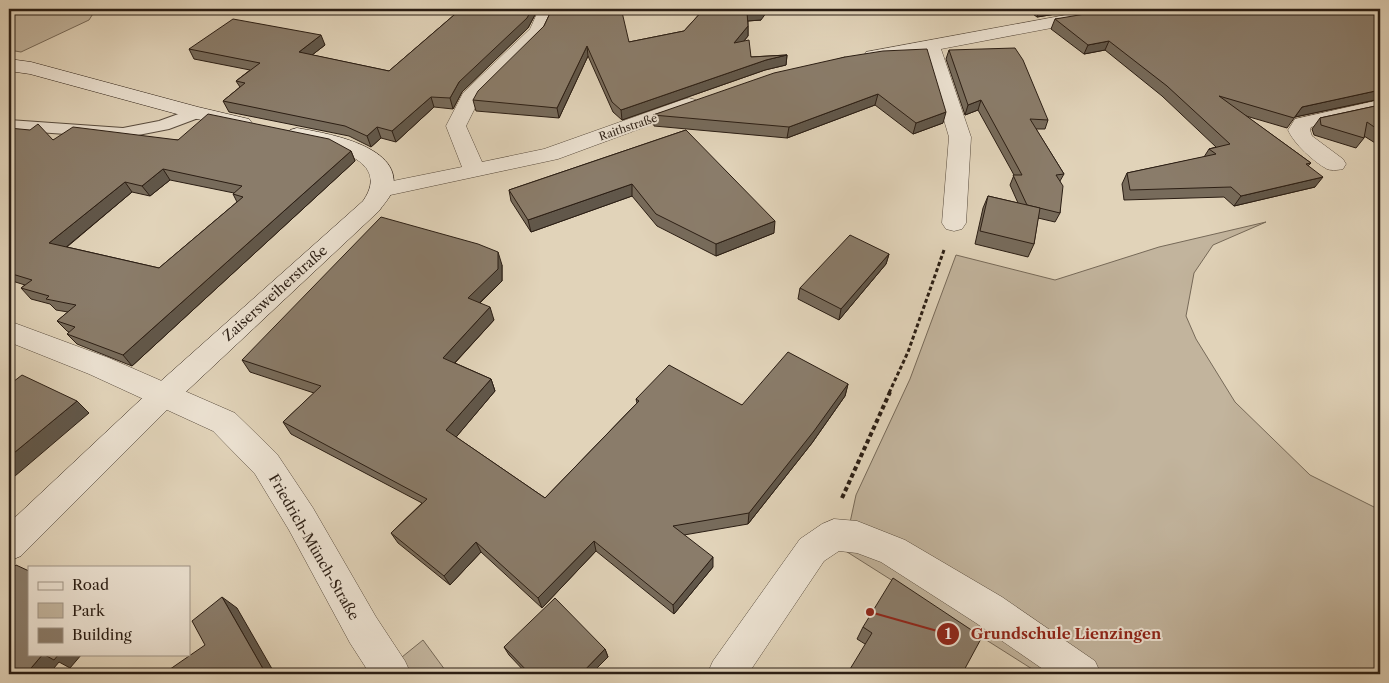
<svg xmlns="http://www.w3.org/2000/svg" width="1389" height="683" viewBox="0 0 1389 683" font-family="'Libre Caslon Text',serif">
<style>
.green{fill:#c2b49d;stroke:#766958}
.lines{fill:none;stroke-linecap:round;stroke-linejoin:round}
.lane-casing{stroke:#584b3d;stroke-width:2}
.street-casing{stroke:#584b3d;stroke-width:1}
.secondary-casing{stroke:#2b1e14;stroke-width:1}
.path-far1{stroke:#2b1e14;stroke-width:3;stroke-dasharray:4 2.5;stroke-linecap:butt}
.path{stroke:#2b1e14;stroke-width:4;stroke-dasharray:4.5 3;stroke-linecap:butt}
.lane{fill:#ece2d2;fill-rule:evenodd}
.street{fill:#ece2d2;fill-rule:evenodd}
.secondary{fill:#ece2d2;fill-rule:evenodd}
.wall{fill:#776b5b;stroke:#2b1e14;fill-rule:evenodd}
.shaded-wall{fill:#61574a;stroke:#2b1e14}
.building{fill:#8a7c6a;stroke:#2b1e14;fill-rule:evenodd}
.labels{text-anchor:middle;dominant-baseline:central;stroke-width:4;stroke-linejoin:round;paint-order:stroke}
.far-street-label{font-size:11px;fill:#2b1e14;stroke:#ece2d2}
.street-label{font-size:14px;fill:#2b1e14;stroke:#ece2d2}
.leader{fill:none;stroke:#8f2418;stroke-width:2}
.callout-dot{fill:#8f2418;stroke:#ece2d2;stroke-width:2}
.mark-label{font-size:15px;text-anchor:middle;font-weight:bold;fill:#fff}
.callout-label{font-size:15px;text-anchor:middle;font-weight:bold;fill:#8f2418;stroke:#ece2d2;stroke-width:4;stroke-linejoin:round;paint-order:stroke}
</style>
<rect width="100%" height="100%" fill="#e1d3b9"/>
<filter id="stains"><feTurbulence type="fractalNoise" baseFrequency=".004" numOctaves="4"/><feColorMatrix values="0 0 0 0 .2 0 0 0 0 .09 0 0 0 0 .02 0 0 0 .5 -.17"/></filter>
<radialGradient id="worn" r=".72"><stop offset=".6" stop-color="#630" stop-opacity="0"/><stop offset="1" stop-color="#630" stop-opacity=".3"/></radialGradient>
<g class="green">
<path d="M9,9H96L89,20L21,52L9,50Z"/>
<path d="M1266,222L1213,245L1194,273L1186,316L1196,339L1235,402L1310,475L1380,510V674H1040L844,550L856,495L910,379L956,255L1055,280L1159,247Z"/>
<path d="M423,640L448,674H381Z"/>
</g>
<g class="lines">
<defs>
<path id="lane" d="M195,108L201,109L203,113L201,117L169,129L123,138L9,130V120L123,128L159,121Z"/>
<g id="street">
<path d="M539,9H556L544,35L479,100L466,126L482,162L544,149L682,100L689,98L696,100L699,104L696,108L558,159L381,197L373,195L370,190L373,185L462,167L446,126L463,93L530,29Z"/>
<path d="M1098,9H1134L1131,13L1125,14L941,49L971,137L966,223L962,229L954,231L946,229L942,223L949,137L924,52L873,62L866,60L864,56L866,52Z"/>
<path d="M1380,100V112L1311,127L1310,130L1312,136L1343,159L1346,164L1343,169C1337,170 1333,171 1327,169C1314,162 1294,144 1288,130L1295,119Z"/>
<path d="M9,321L109,358L235,413L277,454L313,508L376,617L405,661L411,674H370L350,643L289,530L255,474L213,431L89,374L9,342Z"/>
<path d="M834,519L857,521L905,540L1002,597L1095,661L1101,674H1050L976,623L881,562L857,553L839,551L824,561L748,674H707L713,661L800,539L822,524Z"/>
</g>
<g id="secondary">
<path d="M9,59L31,62L198,107L249,119L252,123L249,127L242,129L188,117L30,74L9,71Z"/>
<path d="M297,128C326,133 407,146 392,192C389,199 383,205 379,211L173,404L21,556L9,561V523L153,388L363,201C395,155 318,146 290,138L286,134L290,130Z"/>
</g>
</defs>
<use href="#lane" class="lane-casing"/>
<use href="#street" class="street-casing"/>
<use href="#secondary" class="secondary-casing"/>
<path class="path-far1" d="M889,393L908,352L944,250"/>
<path class="path" d="M842,498L890,392"/>
<use href="#lane" class="lane"/>
<use href="#street" class="street"/>
<use href="#secondary" class="secondary"/>
</g>
<g class="wall">
<path d="M461,9H538L528,28L462,92L453,109L434,107L396,142L381,138L371,147L349,136L229,112L223,101L240,87L236,81L250,70L194,59L189,49L325,45L312,55L389,71Z"/>
<path d="M552,9H603L602,14L629,42L684,31L704,9L761,20L748,21V36L743,42L751,57L787,55L786,65L765,70L622,120L613,112L588,56L559,118L476,111L473,100L544,26Z"/>
<path d="M1026,9H1087L1037,17Z"/>
<path d="M1380,9V99L1295,117L1287,128L1246,116L1311,163L1308,166L1315,187L1234,206L1224,197L1124,200L1122,184L1127,173L1204,157L1209,149L1216,147L1162,96L1105,50L1084,54L1051,29L1055,19L1144,13Z"/>
<path d="M949,50L1048,120L1045,129H1036L1064,174L1060,181V213L1055,222L1038,218L1034,244L1028,257L975,244L983,208L988,196L1018,203L1010,185L1014,175L978,110L965,115L946,59Z"/>
<path d="M845,57L943,123L913,134L875,105L787,138L654,126L653,115Z"/>
<path d="M1380,105V146L1364,136V138L1356,148L1314,135L1312,129L1320,118Z"/>
<path d="M9,128L53,140H178L351,151L355,161L132,366L77,344L67,334L69,332L67,331L57,321L68,312L56,310L50,304L31,299L21,288L25,285L9,280ZM170,180L234,193L233,194L237,202L159,268L67,247L132,192L150,196Z"/>
<path d="M686,130L774,233L716,256L657,226L632,196L531,232L511,201L509,190Z"/>
<path d="M889,254L886,264L839,320L798,299L800,288Z"/>
<path d="M502,265V281L480,303L494,320L455,363L491,379L495,391L456,437L545,498L637,403L636,399L742,405L848,384L845,396L812,443L748,524L684,535L713,567L674,614L596,551L542,608L481,552L450,585L398,543L391,533L422,503L291,434L283,422L314,393L250,372L242,360Z"/>
<path d="M863,627L962,674L865,644L857,639Z"/>
<path d="M504,647L605,649L608,657L591,674H527L509,655Z"/>
</g>
<g class="shaded-wall">
<path d="M532,9H538L528,28L462,92L453,109L450,98L459,82Z"/>
<path d="M599,9H603L599,24L598,14Z"/>
<path d="M762,9H769L761,20L747,21V12Z"/>
<path d="M1040,9H1087L1037,17Z"/>
<path d="M748,26V36L734,53V43Z"/>
<path d="M321,35L325,45L303,62L299,52Z"/>
<path d="M1109,41L1105,50L1084,54L1088,45Z"/>
<path d="M587,46L588,56L559,118L557,108Z"/>
<path d="M787,55L786,65L765,70L622,120L621,110L766,60Z"/>
<path d="M1380,90V99L1295,117L1302,107Z"/>
<path d="M878,94L875,105L787,138L789,127Z"/>
<path d="M431,97L434,107L396,142L392,131Z"/>
<path d="M981,100L978,110L965,115L968,105Z"/>
<path d="M946,112L943,123L913,134L916,123Z"/>
<path d="M377,127L381,138L371,147L367,136Z"/>
<path d="M351,151L355,161L132,366L123,355Z"/>
<path d="M163,169L170,180L150,196L142,186Z"/>
<path d="M1323,177L1315,187L1234,206L1241,196Z"/>
<path d="M125,182L132,192L59,253L49,243Z"/>
<path d="M632,184V196L531,232L528,220Z"/>
<path d="M775,221L774,233L716,256V244Z"/>
<path d="M498,252L502,265V281L472,310L468,298Z"/>
<path d="M889,254L886,264L839,320L841,309Z"/>
<path d="M490,307L494,320L448,370L443,358Z"/>
<path d="M491,379L495,391L452,442L446,430Z"/>
<path d="M848,384L845,396L812,443L748,524L749,513Z"/>
<path d="M77,401L89,413L15,476L9,471V457Z"/>
<path d="M594,541L596,551L542,608L538,598Z"/>
<path d="M476,542L481,552L450,585L444,576Z"/>
<path d="M713,557V567L674,614L673,605Z"/>
<path d="M222,597L237,608L275,674H266Z"/>
<path d="M605,649L608,657L591,674H581Z"/>
<path d="M43,654H82L70,668L59,662L49,674H26Z"/>
</g>
<g class="building">
<path d="M461,9H532L527,18L459,82L450,98L431,97L392,131L377,127L367,136L345,126L223,101L245,83L236,81L260,63L189,49L233,19L321,35L299,52L389,71Z"/>
<path d="M552,9H599L598,14L622,12L629,42L684,31L704,9H762L761,10L747,12L748,26L734,43L749,40L751,57L787,55L766,60L621,110L612,102L587,46L557,108L473,100L478,91L544,26Z"/>
<path d="M1115,9H1145L1144,13L1169,9H1380V90L1302,107L1294,118L1219,96L1311,163L1306,164L1323,177L1241,196L1231,187L1130,190L1127,173L1216,154L1209,149L1230,144L1167,86L1109,41L1088,45L1055,19Z"/>
<path d="M1015,48L1023,60L1048,120L1030,119L1064,174L1056,175L1063,186L1060,213L1027,205L1013,175H1022L981,100L968,105L949,50Z"/>
<path d="M927,49L946,112L916,123L878,94L789,127L653,115L774,73L845,57L883,51Z"/>
<path d="M1380,105V131L1367,122L1364,138L1321,125L1320,118Z"/>
<path d="M208,114L329,139L351,151L123,355L67,334L75,327L57,321L76,305L46,299L49,296L21,288L32,280L9,273V128L30,130L38,124L53,140L73,127L178,140ZM163,169L242,186L233,194L243,197L159,268L49,243L125,182L142,186Z"/>
<path d="M686,130L775,221L716,244L656,214L632,184L528,220L509,190Z"/>
<path d="M988,196L1040,208L1034,244L980,231Z"/>
<path d="M381,217L478,244L498,252V269L468,298L490,307L443,358L491,379L446,430L545,498L639,401L636,399L669,365L742,405L788,352L848,384L814,431L749,513L673,526L713,557L673,605L594,541L538,598L476,542L444,576L391,533L427,499L283,422L321,386L242,360Z"/>
<path d="M850,235L889,254L841,309L800,288Z"/>
<path d="M22,375L77,401L9,457V385Z"/>
<path d="M16,565L29,571V654H59L54,660L43,654L26,674H9V572Z"/>
<path d="M893,578L982,637L962,674H847L872,633L863,627Z"/>
<path d="M222,597L266,674H163L205,645L192,621Z"/>
<path d="M555,598L605,649L581,674H530L504,647Z"/>
</g>
<g class="labels">
<g class="far-street-label">
<text transform="translate(628 127) rotate(-19)">Raithstraße</text>
</g>
<g class="street-label">
<text transform="translate(275 293) rotate(-42)">Zaisersweiherstraße</text>
<text transform="translate(314 547) rotate(60)">Friedrich-Münch-Straße</text>
</g>
</g>
<path class="leader" d="M870 612L948 634"/>
<g class="callout-dot">
<circle cx="870" cy="612" r="5"/>
<circle cx="948" cy="634" r="12"/>
</g>
<g class="mark-label">
<text x="948" y="639">1</text>
</g>
<g class="callout-label">
<text x="1066" y="639">Grundschule Lienzingen</text>
</g>
<rect width="1389" height="683" fill="none" stroke="#e1d3b9" stroke-width="30"/>
<rect x="10" y="10" width="1369" height="663" fill="none" stroke="#2b1e14" stroke-width="2.5"/>
<rect x="15" y="15" width="1359" height="653" fill="none" stroke="#2b1e14"/>
<rect x="28" y="566" width="162" height="90" fill="#ece2d2" stroke="#9f9486"/>
<rect x="38" y="582" width="25" height="8" fill="#ece2d2" stroke="#9f9486"/>
<text x="72" y="590" font-size="15" fill="#2b1e14">Road</text>
<rect x="38" y="603" width="25" height="15" fill="#c2b49d" stroke="#9f9486"/>
<text x="72" y="616" font-size="15" fill="#2b1e14">Park</text>
<rect x="38" y="628" width="25" height="15" fill="#8a7c6a" stroke="#9f9486"/>
<text x="72" y="640" font-size="15" fill="#2b1e14">Building</text>
<rect width="100%" height="100%" filter="url(#stains)"/>
<rect width="100%" height="100%" fill="url(#worn)"/>
</svg>
